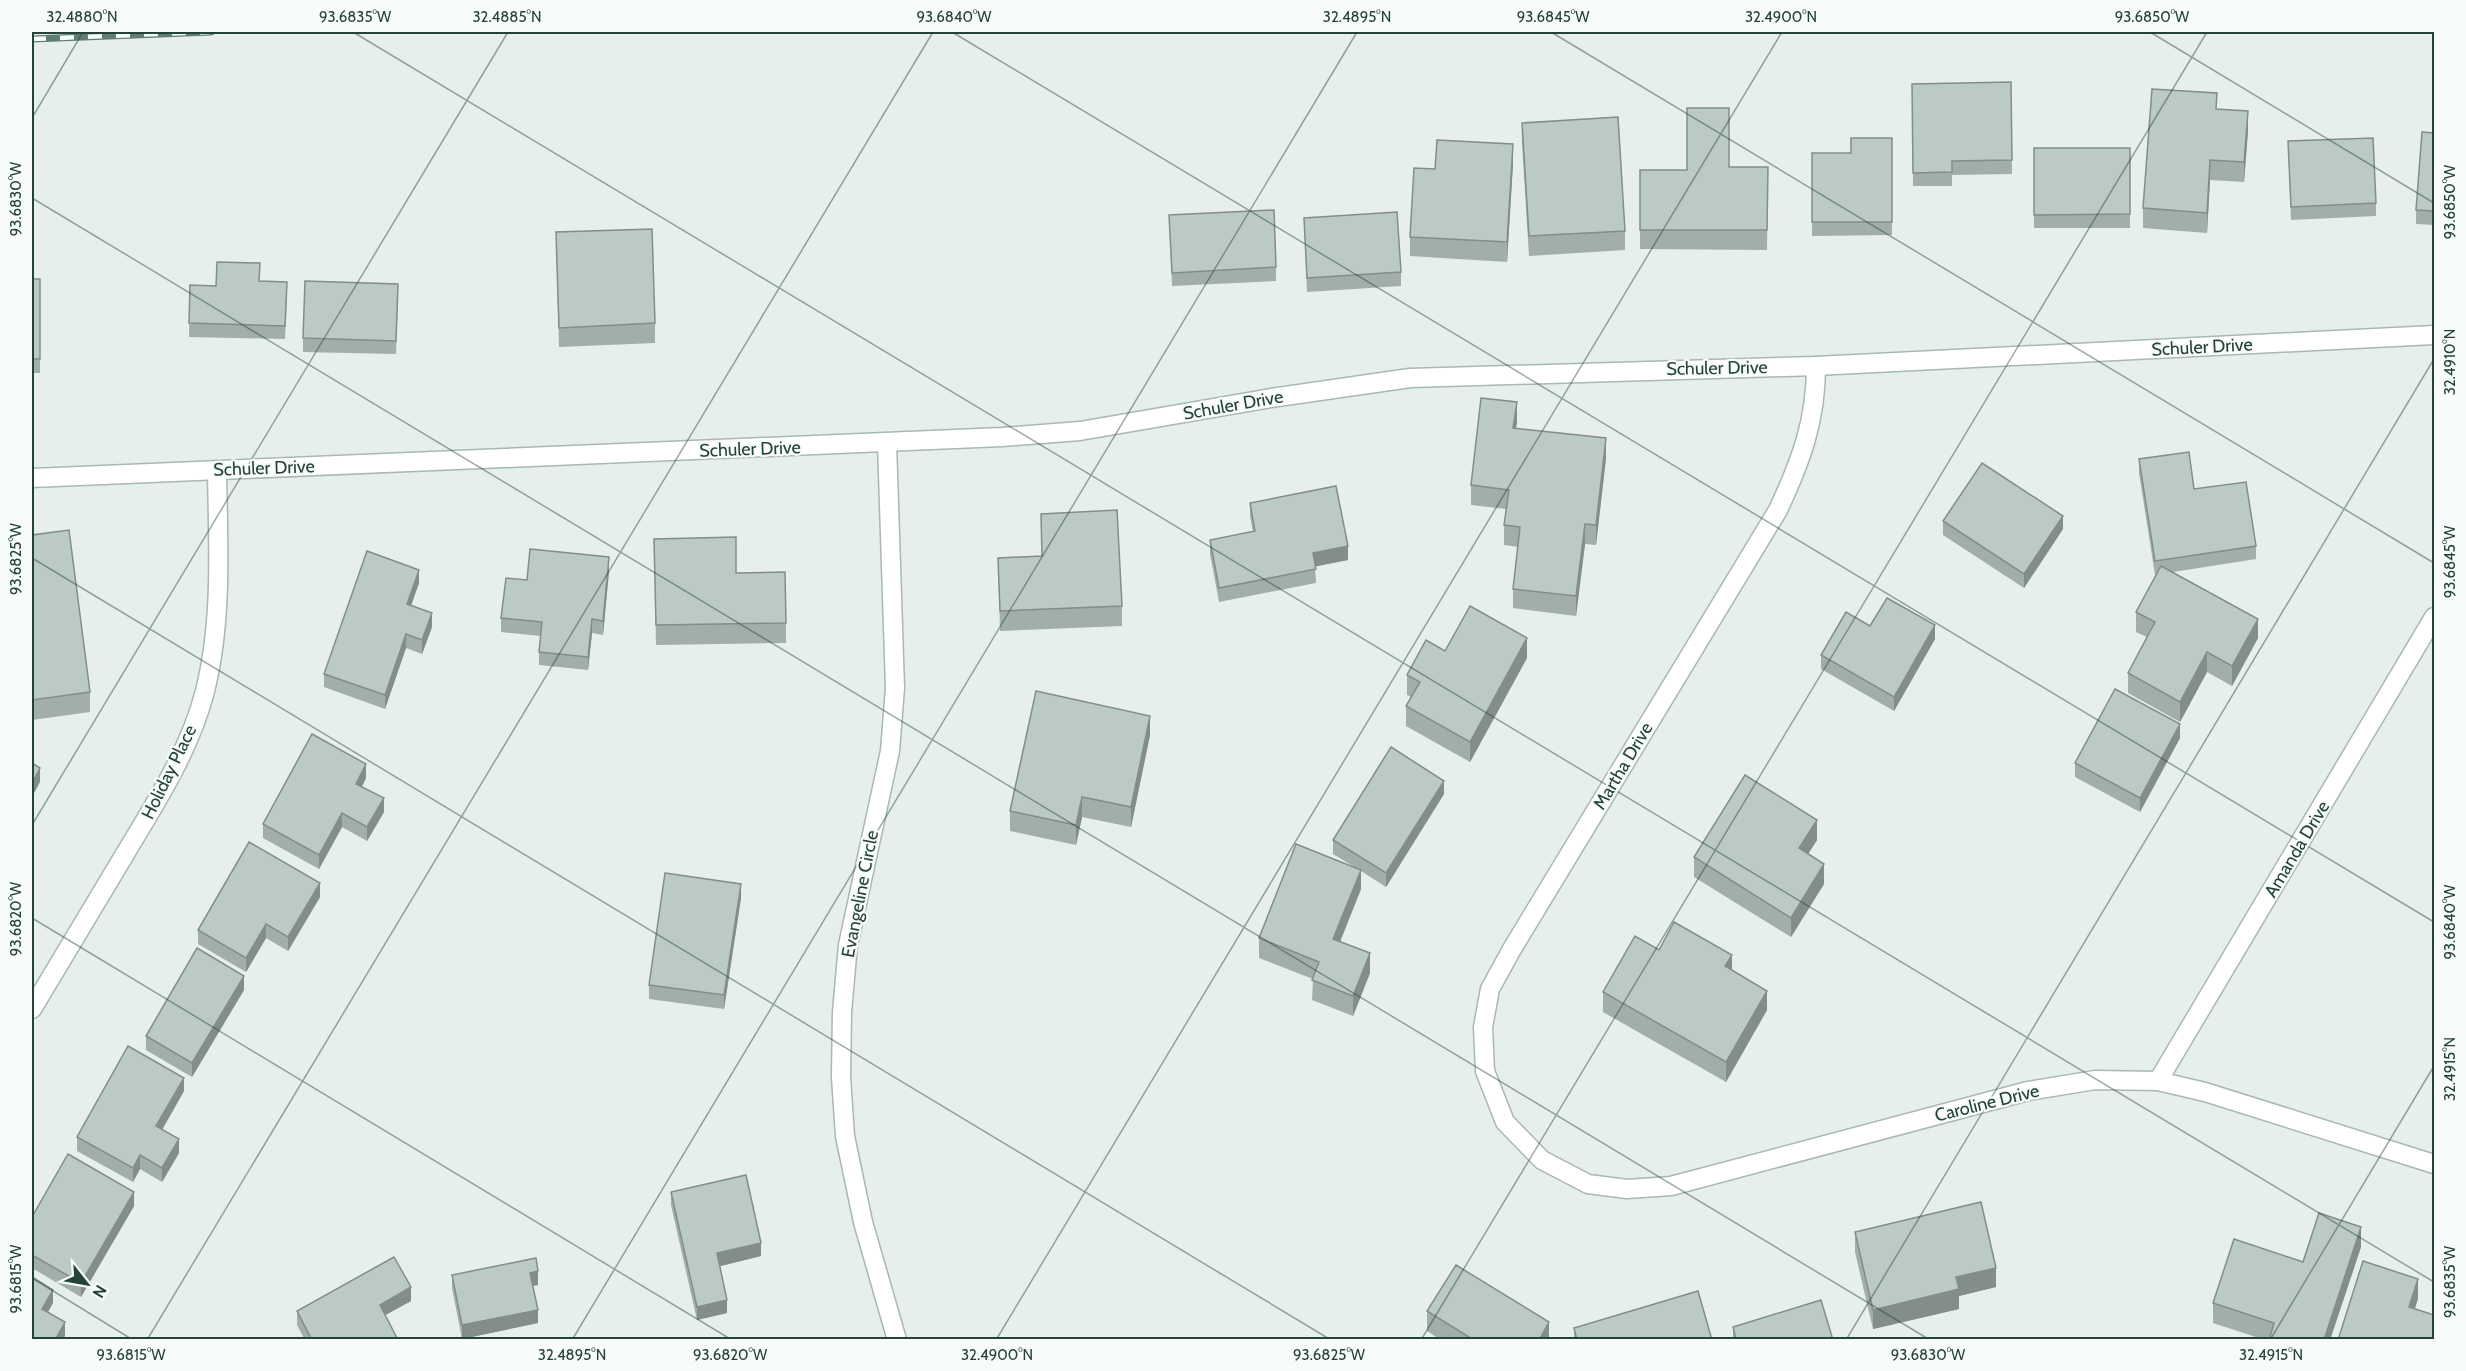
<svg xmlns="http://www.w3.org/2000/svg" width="2466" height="1371" viewBox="0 0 2466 1371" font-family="Cabin,sans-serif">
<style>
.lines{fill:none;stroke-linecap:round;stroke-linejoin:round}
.street-casing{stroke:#a8b8b2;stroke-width:21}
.street{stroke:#fff;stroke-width:18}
.rail-casing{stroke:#5f7d75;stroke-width:7}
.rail{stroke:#f7fbf9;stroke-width:4.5;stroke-dasharray:14;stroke-linecap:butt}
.wall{fill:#a1aea9}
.shaded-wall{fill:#838d89}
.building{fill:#bbcac4;stroke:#838d89;stroke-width:1.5}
.ticks{fill:none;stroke:#24423a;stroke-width:1.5;stroke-opacity:0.45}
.labels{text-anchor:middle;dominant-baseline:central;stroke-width:4.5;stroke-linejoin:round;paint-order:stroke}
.street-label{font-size:18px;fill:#24423a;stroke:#f7fbf9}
.neatline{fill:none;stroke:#24423a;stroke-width:2}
.ticks-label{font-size:15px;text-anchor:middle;fill:#24423a}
</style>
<rect width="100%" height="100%" fill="#e6efeb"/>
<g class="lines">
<defs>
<g id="street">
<path d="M1816,366C1816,421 1801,461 1778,510L1512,949L1490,989L1483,1027L1485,1071L1505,1122L1542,1160L1588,1184L1627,1189L1671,1186L2028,1091L2095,1080L2158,1081L2205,1092L2434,1164"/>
<path d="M887,443L895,688L890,751L848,945L842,1012L841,1077L845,1136L863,1222L897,1340"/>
<path d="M32,478L1002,437L1080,431L1271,398L1410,378L1816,366L2434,335"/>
<path d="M32,1009C63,957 94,905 125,854C156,802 190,750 205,691C223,619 218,543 217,470"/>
<path d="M2158,1081L2434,617"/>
</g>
</defs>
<use href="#street" class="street-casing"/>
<use href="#street" class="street"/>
<defs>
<path id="rail" d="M32,39L211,32"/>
</defs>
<use href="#rail" class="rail-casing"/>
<use href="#rail" class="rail"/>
</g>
<g class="wall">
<path d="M2011,82L2012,174L1952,175V186H1913L1912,84Z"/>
<path d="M2217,109L2248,131L2244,182L2210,180L2207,233L2143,228V208Z"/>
<path d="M1522,123L1625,231V250L1529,256L1522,143Z"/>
<path d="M2434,133V225L2416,224V210Z"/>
<path d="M1892,138V235L1812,236V153H1851Z"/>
<path d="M2288,141L2376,203V216L2291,220Z"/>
<rect x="2034" y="148" width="96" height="80"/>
<path d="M1513,164L1507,262L1410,256V237L1435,169Z"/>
<path d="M1729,167H1768L1767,250L1640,249V170H1687Z"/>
<path d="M1169,215L1276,267V281L1172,286Z"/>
<path d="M1304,218L1401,272V286L1307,292Z"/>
<path d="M556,232L655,323V343L559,347Z"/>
<rect x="32" y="279" width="8" height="94"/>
<path d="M260,281L287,296L285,339L189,337L190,285L216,286Z"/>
<path d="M398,297L396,354L303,352V338Z"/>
<path d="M1517,422L1516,428L1606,458L1596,545L1585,544L1576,616L1513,608V589L1518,547L1504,545V525L1506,509L1471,505V485Z"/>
<path d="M2139,459L2194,489L2256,546V559L2173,572L2258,638L2232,686L2207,672L2180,722L2128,693V673L2147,637L2136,632V612L2156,575H2155L2139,473Z"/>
<path d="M1250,503L1348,560L1315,566L1316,583L1219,602L1210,554V540L1253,532L1250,516Z"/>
<path d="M1041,514L1122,606V626L1000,631L998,558L1042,556Z"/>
<path d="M1943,521L2063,529L2024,588L1943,535Z"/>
<path d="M32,535L90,692V712L32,720Z"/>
<path d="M654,539L736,573L786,623V643L656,645Z"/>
<path d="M609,571L603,635L592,633L588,670L539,665V652L541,636L501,632V618L527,580Z"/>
<path d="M419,583L411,605L432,627L422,654L406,648L385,709L324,687V674Z"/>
<path d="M1935,639L1894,711L1821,669V655Z"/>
<path d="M1445,651L1527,658L1470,762L1406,726V706L1411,697L1407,695V675Z"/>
<path d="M1150,735L1131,827L1082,817L1076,845L1010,831V811Z"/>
<path d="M2180,738L2140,812L2075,777V763Z"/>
<path d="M366,778L362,787L384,812L367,841L342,827L319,869L263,838V824Z"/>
<path d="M1444,794L1386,887L1361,871V889L1340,942L1370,973L1353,1016L1312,1000L1313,979L1259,958V938L1353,866L1333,854V840Z"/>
<path d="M1817,840L1808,854L1824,884L1791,937L1694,877V857Z"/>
<path d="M320,897L288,951L266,938L246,972L198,944V930Z"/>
<path d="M741,898L724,1009L649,999V985Z"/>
<path d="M1659,950L1732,970L1767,1010L1726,1082L1603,1012V992Z"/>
<path d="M244,990L192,1077L146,1050V1036Z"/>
<path d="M184,1091L162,1130L179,1153L162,1182L140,1169L133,1182L77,1151V1137Z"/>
<path d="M671,1192L761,1256L720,1266L727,1313L697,1320L671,1205Z"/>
<path d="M134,1206L81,1297L32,1268V1217Z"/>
<path d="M1855,1232L1996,1287L1959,1296V1309L1873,1329L1855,1252Z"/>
<path d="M2361,1247L2330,1340H2265L2213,1323V1303L2303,1262Z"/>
<path d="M452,1275L538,1285L533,1286L538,1323L462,1339L452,1288Z"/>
<path d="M411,1301L385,1315L398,1340H305L297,1325V1311Z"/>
<path d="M1427,1311L1549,1340H1441L1427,1331Z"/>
<path d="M1733,1327L1833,1340H1733Z"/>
<path d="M1574,1328L1712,1340H1574Z"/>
</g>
<g class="shaded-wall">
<path d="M2248,111V131L2244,182V162Z"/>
<path d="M1513,144V164L1507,262V242Z"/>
<path d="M2210,160V180L2207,233V213Z"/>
<path d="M1517,402V422L1513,448V428Z"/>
<path d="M1606,438V458L1596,545V525Z"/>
<path d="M2063,516V529L2024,588V574Z"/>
<path d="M1585,524V544L1576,616V596Z"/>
<path d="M1348,546V560L1313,567V553Z"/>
<path d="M609,557V571L603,635V621Z"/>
<path d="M419,570V583L407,617V604Z"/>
<path d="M432,613V627L422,654V640Z"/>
<path d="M592,619V633L588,670V657Z"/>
<path d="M2258,619V638L2232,686V666Z"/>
<path d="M1935,625V639L1894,711V697Z"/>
<path d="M406,634V648L385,709V695Z"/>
<path d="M1527,638V658L1470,762V742Z"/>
<path d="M2207,652V672L2180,722V702Z"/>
<path d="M1150,716V735L1131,827V807Z"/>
<path d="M2180,724V738L2140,812V798Z"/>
<path d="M366,764V778L356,797V784Z"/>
<path d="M40,768V782L32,797V783Z"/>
<path d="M1444,781V794L1386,887V873Z"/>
<path d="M1082,797V817L1076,845V825Z"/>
<path d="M384,798V812L367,841V827Z"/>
<path d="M342,813V827L319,869V855Z"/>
<path d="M1817,820V840L1799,868V848Z"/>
<path d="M1824,864V884L1791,937V918Z"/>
<path d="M1361,870V889L1333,959V939Z"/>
<path d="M320,883V897L288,951V937Z"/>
<path d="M741,884V898L724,1009V995Z"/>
<path d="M266,924V938L246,972V958Z"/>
<path d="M1370,953V973L1353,1016V996Z"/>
<path d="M1732,955V975L1725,966Z"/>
<path d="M244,976V990L192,1077V1063Z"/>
<path d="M1767,991V1010L1726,1082V1062Z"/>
<path d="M184,1078V1091L156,1140V1126Z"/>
<path d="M179,1139V1153L162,1182V1168Z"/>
<path d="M140,1155V1169L133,1182V1168Z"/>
<path d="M134,1192V1206L81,1297V1283Z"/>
<path d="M2361,1227V1247L2330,1340H2324Z"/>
<path d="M761,1243V1256L717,1267V1253Z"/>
<path d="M1996,1268V1287L1959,1296V1309L1873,1329V1310L1956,1277Z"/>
<path d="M538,1271V1285L530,1286V1273Z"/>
<path d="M2418,1279V1299L2409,1327V1307Z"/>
<path d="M411,1287V1301L380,1318V1305Z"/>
<path d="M53,1290V1303L42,1323V1309Z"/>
<path d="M727,1300V1313L697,1320V1307Z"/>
<path d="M538,1310V1323L462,1339V1325Z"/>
<path d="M65,1322V1336L63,1340H55Z"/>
<path d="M1549,1322V1340H1539Z"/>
</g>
<g class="building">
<path d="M2011,82L2012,160L1952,161V172L1913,173L1912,84Z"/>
<path d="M2152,89L2217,93L2216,109L2248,111L2244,162L2210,160L2207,213L2143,208Z"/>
<path d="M1687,108H1729V167H1768L1767,230H1640V170H1687Z"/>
<path d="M1618,117L1625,231L1529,236L1522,123Z"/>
<path d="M2422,132L2434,133V211L2416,210Z"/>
<path d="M1851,138H1892V222H1812V153H1851Z"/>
<path d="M2373,138L2376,203L2291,207L2288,141Z"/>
<path d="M1437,140L1513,144L1507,242L1410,237L1414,168L1435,169Z"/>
<path d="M2034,148H2130V214L2034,215Z"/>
<path d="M1274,210L1276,267L1172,273L1169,215Z"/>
<path d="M1397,212L1401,272L1307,278L1304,218Z"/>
<path d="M652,229L655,323L559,328L556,232Z"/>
<path d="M217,262L260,263L259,281L287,282L285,326L189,323L190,285L216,286Z"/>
<rect x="32" y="279" width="8" height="80"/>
<path d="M305,281L398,284L396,341L303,338Z"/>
<path d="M1481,398L1517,402L1513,428L1606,438L1596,525L1585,524L1576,596L1513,589L1520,527L1504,525L1509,490L1471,485Z"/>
<path d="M2189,452L2194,489L2246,482L2256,546L2155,561L2139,459Z"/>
<path d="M1982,463L2063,516L2024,574L1943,521Z"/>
<path d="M1336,486L1348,546L1313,553L1316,569L1219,588L1210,540L1255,531L1250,503Z"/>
<path d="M1117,510L1122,606L1000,611L998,558L1042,556L1041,514Z"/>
<path d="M69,530L90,692L32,700V535Z"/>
<path d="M736,537V573L785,572L786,623L656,625L654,539Z"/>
<path d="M530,549L609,557L603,621L592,619L588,657L539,652L542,622L501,618L506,578L527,580Z"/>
<path d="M367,551L419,570L407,604L432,613L422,640L406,634L385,695L324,674Z"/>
<path d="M2161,566L2258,619L2232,666L2207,652L2180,702L2128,673L2155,622L2136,612Z"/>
<path d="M1887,598L1935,625L1894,697L1821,655L1846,612L1870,626Z"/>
<path d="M1470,606L1527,638L1470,742L1406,706L1420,682L1407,675L1426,640L1445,651Z"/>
<path d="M2115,689L2180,724L2140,798L2075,763Z"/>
<path d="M1036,691L1150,716L1131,807L1082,797L1076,825L1010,811Z"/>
<path d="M312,734L366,764L356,784L384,798L367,827L342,813L319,855L263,824Z"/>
<path d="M1391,747L1444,781L1386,873L1333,840Z"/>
<path d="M32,763L40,768L32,783Z"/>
<path d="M1745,775L1817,820L1799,848L1824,864L1791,918L1694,857Z"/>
<path d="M249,842L320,883L288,937L266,924L246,958L198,930Z"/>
<path d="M1296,844L1361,870L1333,939L1370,953L1353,996L1312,980L1319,962L1259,938Z"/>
<path d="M665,873L741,884L724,995L649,985Z"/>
<path d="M1674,922L1732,955L1725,966L1767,991L1726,1062L1603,992L1635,936L1659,950Z"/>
<path d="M197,948L244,976L192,1063L146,1036Z"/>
<path d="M128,1046L184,1078L156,1126L179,1139L162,1168L140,1155L133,1168L77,1137Z"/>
<path d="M68,1154L134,1192L81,1283L32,1255V1217Z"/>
<path d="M746,1175L761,1243L717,1253L727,1300L697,1307L671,1192Z"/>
<path d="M1981,1202L1996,1268L1956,1277L1959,1289L1873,1310L1855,1232Z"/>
<path d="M2319,1213L2361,1227L2324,1340H2277L2270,1337L2274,1323L2213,1303L2234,1239L2303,1262Z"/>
<path d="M394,1257L411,1287L380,1305L398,1340H312L297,1311Z"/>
<path d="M536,1258L538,1271L530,1273L538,1310L462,1325L452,1275Z"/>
<path d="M2363,1261L2418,1279L2409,1307L2434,1315V1340H2338Z"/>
<path d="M1456,1265L1549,1322L1539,1340H1467L1469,1337L1427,1311Z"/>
<path d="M32,1277L53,1290L42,1309L65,1322L55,1340H32Z"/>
<path d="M1698,1291L1712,1340H1577L1574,1328Z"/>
<path d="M1821,1300L1833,1340H1736L1733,1327Z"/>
</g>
<path class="ticks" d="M353,32L2434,1282M952,32L2434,922M1551,32L2434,563M2150,32L2434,203M32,118L83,32M32,198L1930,1340M32,558L1331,1340M32,825L508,32M32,918L732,1340M32,1278L133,1340M147,1340L933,32M572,1340L1357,32M996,1340L1782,32M1421,1340L2207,32M1846,1340L2434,359M2270,1340L2434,1066"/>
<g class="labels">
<g class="street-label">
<text transform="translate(2202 347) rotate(-3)">Schuler Drive</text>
<text transform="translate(1717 368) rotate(-1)">Schuler Drive</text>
<text transform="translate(1233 405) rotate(-10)">Schuler Drive</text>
<text transform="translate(750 449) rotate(-2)">Schuler Drive</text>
<text transform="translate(264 468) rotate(-2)">Schuler Drive</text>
<text transform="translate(1623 766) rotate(-59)">Martha Drive</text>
<text transform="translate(169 772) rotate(-64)">Holiday Place</text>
<text transform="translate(2297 849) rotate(-59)">Amanda Drive</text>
<text transform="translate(860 894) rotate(-79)">Evangeline Circle</text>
<text transform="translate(1987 1103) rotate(-14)">Caroline Drive</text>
</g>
</g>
<rect width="2466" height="1371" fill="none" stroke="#f7fbf9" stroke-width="66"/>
<g transform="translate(87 1284) rotate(121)" stroke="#f7fbf9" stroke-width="4.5" paint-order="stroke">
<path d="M0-4.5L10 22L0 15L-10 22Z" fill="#24423a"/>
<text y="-9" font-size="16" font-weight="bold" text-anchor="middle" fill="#24423a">N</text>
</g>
<rect x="33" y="33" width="2400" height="1305" class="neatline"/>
<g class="ticks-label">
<text x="82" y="22">32.4880°N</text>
<text x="355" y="22">93.6835°W</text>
<text x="507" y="22">32.4885°N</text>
<text x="954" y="22">93.6840°W</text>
<text x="1357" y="22">32.4895°N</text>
<text x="1553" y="22">93.6845°W</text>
<text x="1781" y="22">32.4900°N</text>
<text x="2152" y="22">93.6850°W</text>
<text transform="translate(16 199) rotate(-90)" y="5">93.6830°W</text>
<text transform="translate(2450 202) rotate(-90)" y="5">93.6850°W</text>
<text transform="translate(2450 362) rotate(-90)" y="5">32.4910°N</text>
<text transform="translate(16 559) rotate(-90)" y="5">93.6825°W</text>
<text transform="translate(2450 562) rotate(-90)" y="5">93.6845°W</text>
<text transform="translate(16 919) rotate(-90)" y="5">93.6820°W</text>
<text transform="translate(2450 922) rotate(-90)" y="5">93.6840°W</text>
<text transform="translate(2450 1069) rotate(-90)" y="5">32.4915°N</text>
<text transform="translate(16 1279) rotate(-90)" y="5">93.6815°W</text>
<text transform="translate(2450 1282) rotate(-90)" y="5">93.6835°W</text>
<text x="131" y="1360">93.6815°W</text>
<text x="572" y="1360">32.4895°N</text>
<text x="730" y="1360">93.6820°W</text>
<text x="997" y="1360">32.4900°N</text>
<text x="1329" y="1360">93.6825°W</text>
<text x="1928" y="1360">93.6830°W</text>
<text x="2271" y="1360">32.4915°N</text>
</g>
</svg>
